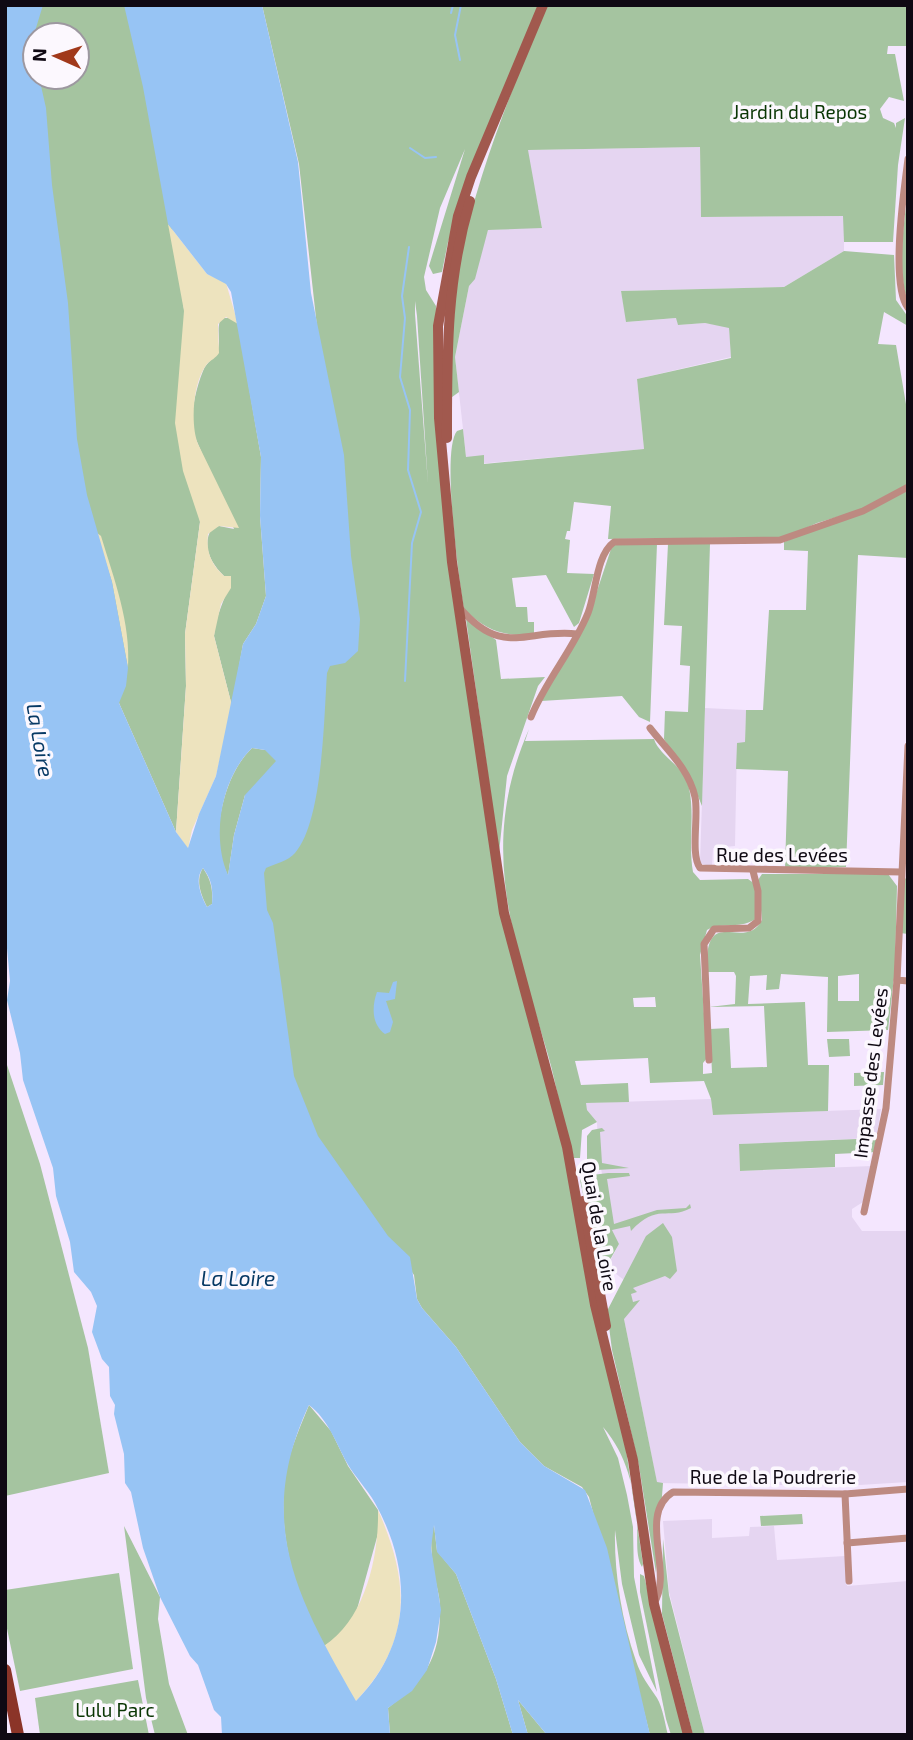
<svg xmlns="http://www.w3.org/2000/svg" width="913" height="1740" viewBox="0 0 913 1740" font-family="'Exo 2',sans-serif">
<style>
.built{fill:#e5d5f1}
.green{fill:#a5c4a0;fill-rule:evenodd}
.sand{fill:#ede3be}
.water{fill:#97c4f4;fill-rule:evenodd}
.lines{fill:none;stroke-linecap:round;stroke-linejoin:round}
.stream{stroke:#97c4f4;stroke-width:2}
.minor{stroke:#bd8a81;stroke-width:7}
.secondary{stroke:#a1594e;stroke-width:10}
.primary{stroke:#8b3428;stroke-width:12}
.labels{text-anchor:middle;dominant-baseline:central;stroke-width:7;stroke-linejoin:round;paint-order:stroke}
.park-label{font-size:19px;fill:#093503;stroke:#fcf8fe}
.street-label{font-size:19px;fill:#0f0913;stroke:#fcf8fe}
.water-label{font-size:21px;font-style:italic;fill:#073965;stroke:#fcf8fe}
</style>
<rect width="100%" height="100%" fill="#f4e6fe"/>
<g class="built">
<path d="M700,147L701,217L844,216V251L784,287L621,291L627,322L677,318L678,325L705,323L729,327L731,357L637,379L644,449L467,465L455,357L469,286L488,230L542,227L527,150Z"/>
<path d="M705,708L746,710L745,743H737L735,846L713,848L712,867L700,863Z"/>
<path d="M711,1099L713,1115L881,1109L877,1134L873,1135V1138L739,1144L740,1171L872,1166L863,1202L852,1209V1217L862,1231H908V1482L843,1486L657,1483L624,1319V1280L607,1267L619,1244L613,1241L598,1150L597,1122L587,1110L585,1103Z"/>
<path d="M712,1519V1538L749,1536L750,1527L774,1526L777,1560L845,1556L847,1586L908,1581V1735H705L669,1592L663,1521Z"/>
</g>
<g class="green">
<path d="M35,5H140L184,309L200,522L185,634L186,686L176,832L119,703L5,139L33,51ZM35,35H77V77H35Z"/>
<path d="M262,5H538L448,242L442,272L433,274L429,266L465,149L440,208L424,277L426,290L436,306L435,390L491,850L555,1111L624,1436L643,1564L642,1567C635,1556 638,1537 637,1524C634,1487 627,1455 603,1427L618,1458L627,1495L633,1527L634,1577L657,1692L639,1655L622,1584L615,1530C614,1570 621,1619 636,1661C641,1676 649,1686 657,1698C663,1708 665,1724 668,1735H650L589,1497L582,1487L544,1466L520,1442L456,1347L422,1308L417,1299L414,1275L295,1111L245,795L234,835L228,876C224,866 218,854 218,844C218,812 228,771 252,748L265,750L317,327L299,164ZM415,301L417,316L428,484L415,314Z"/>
<path d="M546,5H908V46H888L887,54H895L904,101L889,97L880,109L883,118L894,123L896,128V123L905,118L898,165L893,242H844L843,216L701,217L700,147L528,150L542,228L488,230L475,279L469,286L455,357L459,392L448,400C450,370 448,339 452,309C465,202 506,105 546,5Z"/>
<path d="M908,193V304C897,271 903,227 908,193Z"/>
<path d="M844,251L894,255L896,300L908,317V326L884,312L878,344L896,345L908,416V485L867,508L817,523L786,537L608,539L611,506L574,502L570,531H567L565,539L570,540L567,573L594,574L579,623L574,627L546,575L512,578L516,607H527L528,622H534V636C501,635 488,632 464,609C459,580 441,450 457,431L463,429L466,457L484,455V464L644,449L637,379L731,358L729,328L705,323L678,325L676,318L626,322L621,291L784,287Z"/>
<path d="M221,318H233L238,324L261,457L260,516L266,596L256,624L243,644L232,706L214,636C215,614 227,598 231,576H224C211,563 201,546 212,528L219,526L234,529L192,430C191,411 196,388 203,371C207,361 215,359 218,349C221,339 216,329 221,318Z"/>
<path d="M908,489V558L858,555L846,867L785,868L788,771L736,769L737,743L745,742L746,710H763L769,610H806L808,551L784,550V542Z"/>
<path d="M657,544L650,722L639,717L622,696L541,701L588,618L611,549L614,545Z"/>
<path d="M668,544H710L702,806L693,784L664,739L665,711L688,712L690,666L680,665L682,626L664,625Z"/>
<path d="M466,619L496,640L501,679L545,677L538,686L507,776L499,853Z"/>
<path d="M529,729L525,741L654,739C659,756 685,766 689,788C695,815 688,845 693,872L700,880L748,879L755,884L757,918C741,930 723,921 707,930L700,955L707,1058L703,1063V1074L712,1073L710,1029L729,1028L731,1068L767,1067L764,1006L709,1007L735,1004L736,976L734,972H707C704,901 744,954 762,920L758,880L762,874H888L897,886L895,969L888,1030L827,1032L828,977L781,974L779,989L766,990L767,975L750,976L748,1004L805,1002L808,1065H829L828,1111L713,1115L711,1099L704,1081L650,1083L648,1058L575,1061L581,1085L628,1083L629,1102L586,1103L587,1110L597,1122L582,1130L580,1158H574C562,1125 558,1089 548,1055C514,938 477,848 529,729ZM859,974V1001H838V976ZM655,997L656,1007H634L633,998Z"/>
<path d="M203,868C211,880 213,889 212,904L207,907C201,895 195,880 203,868Z"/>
<path d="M903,878L908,879V934L900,933Z"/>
<path d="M827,1039H849L850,1056L829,1057Z"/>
<path d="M5,1059L40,1164L88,1348L109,1473L5,1496Z"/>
<path d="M884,1072L883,1085L854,1086V1073Z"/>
<path d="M602,1128L605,1131L600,1132L602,1163L629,1168L597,1170L587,1165V1136L592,1130Z"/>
<path d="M880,1138L877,1152L835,1154V1167L740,1171L739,1144Z"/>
<path d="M608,1173H629L630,1176L607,1179L614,1224L657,1210L686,1208L690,1204L691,1208C667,1221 658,1202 631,1231L630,1226L612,1230L619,1244L607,1265L612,1273L604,1271L598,1263L580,1180L584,1176Z"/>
<path d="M663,1223L672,1237L677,1271L670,1279L665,1276L633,1288L637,1292L631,1294L633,1302L640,1300L624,1319L657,1482L663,1483L656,1573L639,1466L612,1350L607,1311L646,1236Z"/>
<path d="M309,1405L331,1431L348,1466L378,1510L379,1530L356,1613L340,1636L324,1646C293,1594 275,1525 287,1466C292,1445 301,1425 309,1405Z"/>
<path d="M802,1514L803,1524L761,1526L760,1516Z"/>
<path d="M434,1525L437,1551L456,1574L496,1679L513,1735H390L388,1708C424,1680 440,1660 440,1611C441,1598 435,1582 433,1568C432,1554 429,1538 434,1525Z"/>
<path d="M124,1526L160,1597L158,1619L169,1684L188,1735H155L146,1698Z"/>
<path d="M663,1539L669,1595L705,1735H693L662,1614Z"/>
<path d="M119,1573L133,1669L20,1691L5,1619V1590Z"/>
<path d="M640,1574L644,1576L685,1735H671L666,1719L640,1592Z"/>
<path d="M138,1680L149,1735H40L35,1698Z"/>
<path d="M518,1700L547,1735H528Z"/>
</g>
<g class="sand">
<path d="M168,224L207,274L226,283L238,324L226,317L218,324L219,353C216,358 211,360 207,364C193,381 190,424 198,444L239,528L219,526L208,534C206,552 211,564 224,576H231V588L221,604L214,636L232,706L216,776L192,830L188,849L176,832L186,686L185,634L200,522L183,471L175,423L184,311Z"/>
<path d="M96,532L101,536C114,579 131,623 128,668L112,582Z"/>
<path d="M378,1510C410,1582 413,1642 355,1702L324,1646C365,1619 379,1557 378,1510Z"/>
</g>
<g class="water">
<path d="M5,5H43L32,41L35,77H39L46,108L52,185L68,303L77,439L87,495L112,582L128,668L126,686L119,703L176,832L188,848L199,814L216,776L243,644L256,624L266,596L260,516L261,457L231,292L226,284L207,274L168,224L143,87L124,5H262L298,162L311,293L344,455L351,556L360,619L358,651L345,663L330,666L327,673C324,716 323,821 295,853C288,861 275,864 266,868L264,873L267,910L273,923L294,1076L318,1136L388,1236L410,1257L417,1299L422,1308L456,1347L520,1442L544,1466L585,1490L607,1548L650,1735H547L518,1700L528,1735H513L496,1679L456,1574L437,1552L434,1525L431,1548L441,1610L436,1642L427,1670L412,1691L388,1708L390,1735H222L221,1717L214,1710L198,1665L190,1656L160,1597L143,1548L131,1492L125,1483L124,1454L114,1414L115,1405L110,1396L109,1367L102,1359L92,1332L97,1306L91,1292L74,1272L70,1242L56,1196L53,1168L23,1080L20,1053L7,1000L10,981L5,926ZM252,748L265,750L276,761L245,795L234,835L228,875C211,837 221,778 252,748ZM203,868C212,880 213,889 212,904L207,907C201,896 194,879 203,868ZM309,1405C328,1419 336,1443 347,1463C355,1477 367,1489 375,1503C413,1571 412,1645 356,1701C298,1599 254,1523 309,1405Z"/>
<path d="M397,981L395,999L386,1001L393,1022L390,1032L385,1034C371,1024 372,1006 377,992L389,993L393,982Z"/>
</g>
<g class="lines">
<g class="stream">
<path d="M451,13L453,5"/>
<path d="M460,60L455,35L461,5"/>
<path d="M410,148L425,158L436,157"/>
<path d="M405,681L412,543L421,512L408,470L410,410L400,377L405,318L402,296L409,247"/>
</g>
<g class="minor">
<path d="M908,159C904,190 890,284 908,308"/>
<path d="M459,607C503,659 526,628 577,634"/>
<path d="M531,717C546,680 573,650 588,613C596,593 596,555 614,542L780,540L863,511L908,487"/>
<path d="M650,728C667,750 689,769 695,797C699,816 690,854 700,868L901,872"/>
<path d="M908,746L897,980L908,981"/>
<path d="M709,1060L704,944L714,929L749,928L758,921V891L753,871"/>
<path d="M864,1212L886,1108L897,980"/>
<path d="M845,1494L849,1581"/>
<path d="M847,1543L908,1538"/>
<path d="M654,1603C674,1572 637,1514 673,1492L845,1494L908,1489"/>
</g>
<g class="secondary">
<path d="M543,5L471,177L458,216L438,326L439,418L452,562L504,913L567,1147L595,1305L633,1460L654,1604L688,1735"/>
<path d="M447,438C447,354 446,283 470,201"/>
<path d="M583,1201L606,1326"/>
</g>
<path class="primary" d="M5,1670L18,1735"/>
</g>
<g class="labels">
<g class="park-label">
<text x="800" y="111">Jardin du Repos</text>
<text x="115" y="1709">Lulu Parc</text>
</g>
<g class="street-label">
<text x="782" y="854">Rue des Levées</text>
<text transform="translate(870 1073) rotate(-83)">Impasse des Levées</text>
<text transform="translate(600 1226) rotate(80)">Quai de la Loire</text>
<text x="773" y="1476">Rue de la Poudrerie</text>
</g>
<g class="water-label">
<text transform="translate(41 740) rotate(80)">La Loire</text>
<text x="238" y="1277">La Loire</text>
</g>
</g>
<rect width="913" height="1740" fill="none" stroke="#0f0913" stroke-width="14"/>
<g transform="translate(56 56) rotate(273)"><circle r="33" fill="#fcf8fe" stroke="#9d98a0" stroke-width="2"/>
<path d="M0-5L12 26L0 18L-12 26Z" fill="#a1391b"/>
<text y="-10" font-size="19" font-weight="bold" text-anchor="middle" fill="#0f0913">N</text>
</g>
</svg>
